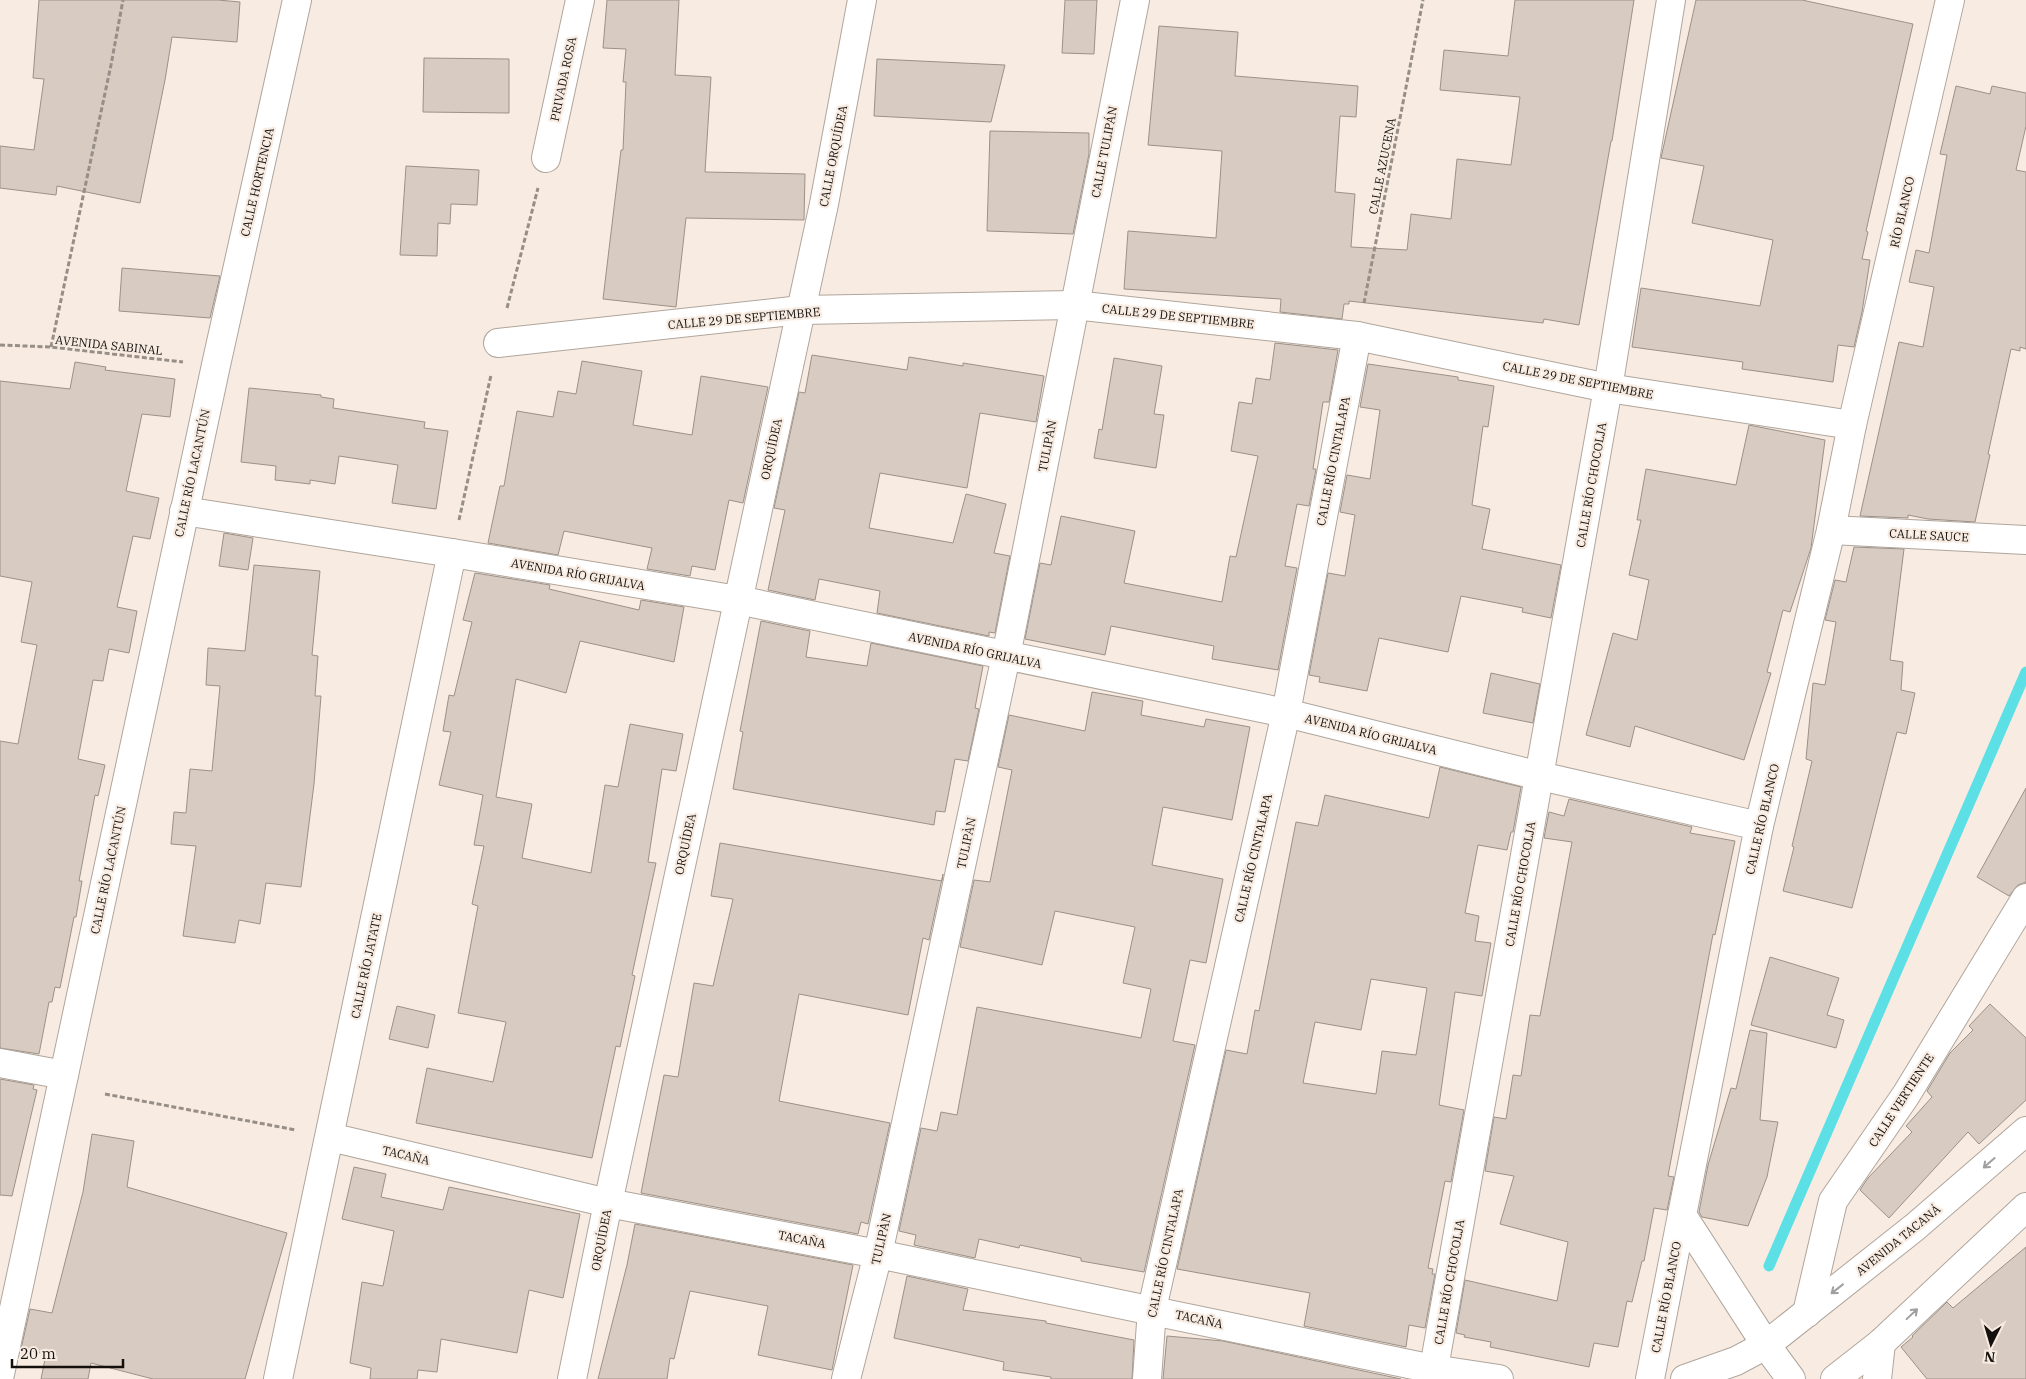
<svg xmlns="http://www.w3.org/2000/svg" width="2026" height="1379" viewBox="0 0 2026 1379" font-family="'IBM Plex Serif',serif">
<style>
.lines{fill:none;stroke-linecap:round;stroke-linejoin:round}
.stream{stroke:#5ce0e6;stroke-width:11}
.building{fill:#d7cbc2;stroke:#9c9188;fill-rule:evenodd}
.minor-casing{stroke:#b0a59c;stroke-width:30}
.path{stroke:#978e87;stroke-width:3;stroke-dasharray:5 2.5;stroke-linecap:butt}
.minor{stroke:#fff;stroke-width:28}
.oneway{stroke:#a19f9e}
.labels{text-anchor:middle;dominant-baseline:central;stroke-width:4.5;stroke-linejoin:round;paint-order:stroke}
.street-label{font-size:12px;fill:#14100d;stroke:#f8ece2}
</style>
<rect width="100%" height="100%" fill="#f8ece2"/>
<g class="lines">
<path class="stream" d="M1769,1266L2026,672"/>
</g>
<g class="building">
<path d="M39,0H218L240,2L237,42L172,37L165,80L140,203L57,186L56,195L0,188V146L34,150L44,79L33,78Z"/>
<path d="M607,0H679L675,75L711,77L705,172L805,174L804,220L686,218L676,307L603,299L621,150H623L626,82H623L626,49L603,48Z"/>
<path d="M1065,0H1097L1094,54L1062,53Z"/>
<path d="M1515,0H1634L1612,141H1611L1579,325L1544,319L1543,323L1349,301V304H1344L1342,319L1280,312L1281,299L1124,289L1128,231L1216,238L1222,151L1148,145L1159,26L1238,32L1235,76L1358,86L1356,117L1340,116L1335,192L1355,194L1351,247L1407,250L1411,214L1451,219L1457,159L1511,165L1520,97L1440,90L1444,50L1508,56Z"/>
<path d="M1696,0H1802L1913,24L1866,231L1868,232L1862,259L1870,260L1862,312L1854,347L1838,345L1833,382L1742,369L1743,362L1632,347L1641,288L1760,306L1773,240L1692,223L1704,166L1661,158Z"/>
<path d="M424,58L509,59V113L423,112Z"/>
<path d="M877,59L1005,65L991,122L874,116Z"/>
<path d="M1956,86L1990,94L1992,86L2026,93V126L2016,170L2026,172V349L2020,347V351L2011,349L1988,454L1990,455L1975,522L1928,519L1908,515V518L1860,516L1899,342L1923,347L1934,287L1909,282L1916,250L1929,253L1947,155L1940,154Z"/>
<path d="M990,131L1089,133V154L1073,234L987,231Z"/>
<path d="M406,166L479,170L477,205L451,204L450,224L438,223L437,256L400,255Z"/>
<path d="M122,268L220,276L210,318L119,311Z"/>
<path d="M1275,343L1338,350L1329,402H1323L1313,469H1316L1309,506L1297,504L1285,566L1297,568L1278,670L1212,659L1214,646L1111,626L1105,655L1025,639L1040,563L1051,565L1061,516L1135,531L1124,583L1222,602L1230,556L1236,557L1258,456L1231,451L1239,402L1252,404L1256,378L1270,380Z"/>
<path d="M812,355L907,370L909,357L963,366V363L1044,376L1036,422L980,413L967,488L880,473L869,528L953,543L966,494L1006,504L994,553L1010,556L995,633L989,632V636L877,613L880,591L819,579L815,600L768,590L785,510L774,508L799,392L805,393Z"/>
<path d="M1114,358L1162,366L1154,414L1164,415L1156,468L1094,458L1099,429L1102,430Z"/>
<path d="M582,361L642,371L633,425L692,435L701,376L768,387L743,503L729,500L715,570L692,566L690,576L647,569L652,548L564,531L558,555L488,543L500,486H504L517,411L553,417L558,391L576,394Z"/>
<path d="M75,362L106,367L105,370L175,379L170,417L142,414L126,491L159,498L150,539L133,536L117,607L137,611L129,653L109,649L103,681L93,680L78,759L105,765L98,796L95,795L79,881H82L76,917H74L60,988L55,987L52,1002H49L39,1054L0,1048V741L18,744L37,645L21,642L32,582L0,576V381L70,389Z"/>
<path d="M1368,364L1458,377V380L1494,386L1488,427L1483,426L1472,505L1490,509L1482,549L1561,565L1551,618L1522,612L1523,608L1461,596L1448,652L1379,638L1367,691L1319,682L1320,677L1309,675L1328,573L1345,576L1355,515L1340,512L1347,475L1370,479L1380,410L1360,407Z"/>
<path d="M249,388L321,395V397L334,399L333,408L425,422L424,428L448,431L436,509L392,503L398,465L339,456L335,484L310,480V484L275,480L276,466L241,462Z"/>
<path d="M1749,425L1825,440L1811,548L1790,612L1783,610L1767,672L1771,673L1744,760L1635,726L1630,747L1586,735L1613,633L1637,640L1649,580L1629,575L1641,520H1637L1646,469L1736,485Z"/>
<path d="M224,533L253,538L248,570L219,566Z"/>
<path d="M1854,547L1904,549L1890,660L1903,662L1901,690L1915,693L1906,734L1897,732L1852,908L1783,891L1794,847L1792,846L1812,761L1806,759L1813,683L1825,685L1836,622L1825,620L1835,580L1846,582Z"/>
<path d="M254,565L320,571L312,655L318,656L315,696H321L314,784L301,887L266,883L260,924L239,920L235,943L183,936L196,846L171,844L174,812L186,813L190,769L212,771L220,686L206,685L208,648L245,651Z"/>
<path d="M475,573L550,585L549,589L639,610L641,600L684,607L674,662L580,641L566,693L516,679L496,797L532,804L522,858L591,873L605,785L618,787L630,724L683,734L676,771L662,769L648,862L656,863L632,975L635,976L620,1047L616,1046L592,1158L416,1123L427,1068L493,1082L506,1022L458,1013L478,906L472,904L484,846L474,845L483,795L439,785L451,732L443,731L449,695L454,696L472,622L463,620Z"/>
<path d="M761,621L810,631L806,657L867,666L871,643L983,666L975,708L979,709L968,761L955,759L945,812L936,811L934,825L733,789L743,732L740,731Z"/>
<path d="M1491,673L1540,684L1533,723L1483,713Z"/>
<path d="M1092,692L1143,701L1141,715L1204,727L1206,719L1250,727L1232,820L1163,807L1152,865L1223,879L1206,963L1190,960L1173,1041L1195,1045L1144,1272L1081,1261V1258L1020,1245L1019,1248L979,1239L975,1258L914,1245L916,1235L899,1231L921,1128L937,1131L941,1112L957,1115L977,1007L1141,1038L1151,989L1123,983L1135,927L1055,911L1042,965L960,947L974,880L990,882L1012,770L998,767L1009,715L1085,731Z"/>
<path d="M1440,767L1521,787L1513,832H1511L1507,850L1478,845L1465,913L1479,916L1475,941L1491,943L1482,996L1455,992L1439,1105L1464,1110L1451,1182L1445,1181L1428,1268L1433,1269L1432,1274H1435L1425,1328L1409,1325L1406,1347L1304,1326L1310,1293L1177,1269L1226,1050L1247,1054L1255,1010L1259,1011L1296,822L1318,826L1325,795L1429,818ZM1371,979L1427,988L1416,1055L1382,1051L1376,1094L1303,1083L1315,1022L1361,1030Z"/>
<path d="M2026,788V882L2018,885L2009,896L1977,877Z"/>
<path d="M1569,799L1692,827L1690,833L1735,841L1715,935L1713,934L1668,1176L1674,1177L1667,1210L1654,1208L1644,1261H1642L1632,1302L1627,1301L1618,1347L1594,1343L1589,1367L1490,1347L1491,1342L1464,1337L1465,1335L1456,1333L1465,1280L1557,1301L1568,1242L1500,1224L1514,1176L1485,1171L1494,1117L1506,1119L1513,1075L1521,1076L1530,1015L1540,1016L1572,842L1544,838L1549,812L1564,816Z"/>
<path d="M720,843L942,881L943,874L929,940L923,938L908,1015L799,994L779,1101L890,1123L868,1224L861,1222L858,1234L641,1193L664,1075L678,1077L694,983L713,986L733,899L711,896Z"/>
<path d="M1770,957L1839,978L1827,1015L1844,1020L1836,1048L1751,1025Z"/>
<path d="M1990,1004L2026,1038V1100L1979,1144L1968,1132L1889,1218L1860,1190L1868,1178L1912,1132L1906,1126L1932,1097L1927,1091L1950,1053L1973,1030L1969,1026Z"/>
<path d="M397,1006L435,1015L428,1048L389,1039Z"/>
<path d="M1750,1030L1767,1033L1760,1120L1778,1122L1767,1177L1748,1226L1702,1217L1699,1212L1708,1165L1731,1088L1736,1089Z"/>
<path d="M0,1079L34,1085L33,1089L37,1090L12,1196L0,1195Z"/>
<path d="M92,1134L134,1141L127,1187L287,1233L245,1379H153L91,1363L88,1379H41L46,1354L21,1349L30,1309L52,1313L83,1192Z"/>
<path d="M354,1167L386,1174L381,1197L443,1210L449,1187L580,1214L563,1298L529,1290L517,1353L441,1339L437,1372L418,1370L417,1379H370L371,1368L350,1363L362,1282L383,1286L394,1231L342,1219Z"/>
<path d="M635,1224L853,1265L832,1370L758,1355L768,1306L690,1291L674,1359L670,1358L667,1379H598L627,1265Z"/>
<path d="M2026,1247V1379H1927L1901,1347L1913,1337L1912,1336L1947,1302L1953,1308Z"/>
<path d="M907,1276L968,1289L963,1310L1046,1321V1323L1134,1340L1132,1379H1051V1377L1003,1370L1004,1362L894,1338Z"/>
<path d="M1167,1336L1223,1341L1401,1379H1163Z"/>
</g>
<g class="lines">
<defs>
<g id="minor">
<path d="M546,158L580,0"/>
<path d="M498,343L801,310L1074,305L1357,336L1608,388L1852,425"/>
<path d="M184,511L452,553L738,600L1286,713L1540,776L1759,826"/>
<path d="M1831,530L2026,540"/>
<path d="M0,1063L64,1075"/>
<path d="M330,1137L608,1203L878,1254L1433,1369L1499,1379"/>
<path d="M1807,1313L1833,1201L1906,1095L2026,898"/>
<path d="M0,1374L216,365L297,0"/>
<path d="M278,1379L452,553"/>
<path d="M572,1379L608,1203L824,204L862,0"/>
<path d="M846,1379L878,1254L1006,656L1135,0"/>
<path d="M1147,1379L1152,1309L1286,713L1357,336"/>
<path d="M1432,1379L1608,388L1671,0"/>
<path d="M1650,1379L1682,1215"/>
<path d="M1685,1379L1736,1361L1766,1345L1915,1227L2026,1131"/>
<path d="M1791,1379L1766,1345L1682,1215L1759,826L1831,530L1852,425L1950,0"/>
<path d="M1835,1379L1881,1343L2026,1207"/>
<path d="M1877,1379L1881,1343"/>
</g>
</defs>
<use href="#minor" class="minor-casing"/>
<g class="path">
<path d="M1364,303L1423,0"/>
<path d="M507,308L538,188"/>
<path d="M0,345L51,347L183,362"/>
<path d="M51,347L111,65L123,0"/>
<path d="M459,520L491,375"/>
<path d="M105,1094L296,1130"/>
</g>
<use href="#minor" class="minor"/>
</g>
<defs><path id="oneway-shaft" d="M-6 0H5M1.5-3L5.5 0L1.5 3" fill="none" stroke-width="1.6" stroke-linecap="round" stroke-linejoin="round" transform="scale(1.25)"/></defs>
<g class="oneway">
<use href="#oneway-shaft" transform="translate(1989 1163) rotate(139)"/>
<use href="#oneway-shaft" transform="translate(1837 1289) rotate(142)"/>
<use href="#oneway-shaft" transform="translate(1912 1314) rotate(-43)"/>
</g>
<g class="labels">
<g class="street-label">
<text transform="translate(563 79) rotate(-78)">PRIVADA ROSA</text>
<text transform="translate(1104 152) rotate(-79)">CALLE TULIPÁN</text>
<text transform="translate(833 156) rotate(-79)">CALLE ORQUÍDEA</text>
<text transform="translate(1382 166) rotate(-79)">CALLE AZUCENA</text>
<text transform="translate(257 182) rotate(-77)">CALLE HORTENCIA</text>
<text transform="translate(1902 212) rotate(-77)">RÍO BLANCO</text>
<text transform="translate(1178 316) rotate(6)">CALLE 29 DE SEPTIEMBRE</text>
<text transform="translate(744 318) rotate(-5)">CALLE 29 DE SEPTIEMBRE</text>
<text transform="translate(109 345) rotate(6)">AVENIDA SABINAL</text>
<text transform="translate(1578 380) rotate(11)">CALLE 29 DE SEPTIEMBRE</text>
<text transform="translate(1047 446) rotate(-79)">TULIPÀN</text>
<text transform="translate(771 449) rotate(-78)">ORQUÍDEA</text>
<text transform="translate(1333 461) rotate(-79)">CALLE RÍO CINTALAPA</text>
<text transform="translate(192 473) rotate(-78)">CALLE RÍO LACANTÚN</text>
<text transform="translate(1591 485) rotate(-80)">CALLE RÍO CHOCOLJA</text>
<text transform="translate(1929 535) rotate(3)">CALLE SAUCE</text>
<text transform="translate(578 574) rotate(10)">AVENIDA RÍO GRIJALVA</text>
<text transform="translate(975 650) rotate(12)">AVENIDA RÍO GRIJALVA</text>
<text transform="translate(1371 734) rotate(14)">AVENIDA RÍO GRIJALVA</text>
<text transform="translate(1762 819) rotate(-77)">CALLE RÍO BLANCO</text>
<text transform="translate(966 843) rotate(-78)">TULIPÀN</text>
<text transform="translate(685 844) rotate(-78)">ORQUÍDEA</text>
<text transform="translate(1253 858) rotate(-77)">CALLE RÍO CINTALAPA</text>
<text transform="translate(108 870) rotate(-78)">CALLE RÍO LACANTÚN</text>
<text transform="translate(1520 884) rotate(-80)">CALLE RÍO CHOCOLJA</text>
<text transform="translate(366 966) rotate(-78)">CALLE RÍO JATATE</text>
<text transform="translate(1901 1100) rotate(-57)">CALLE VERTIENTE</text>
<text transform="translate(406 1155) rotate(13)">TACAÑA</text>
<text transform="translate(802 1239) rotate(11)">TACAÑA</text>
<text transform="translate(881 1239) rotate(-77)">TULIPÀN</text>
<text transform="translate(601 1240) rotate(-79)">ORQUÍDEA</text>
<text transform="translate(1898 1240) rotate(-39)">AVENIDA TACANÁ</text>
<text transform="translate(1165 1253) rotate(-78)">CALLE RÍO CINTALAPA</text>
<text transform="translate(1449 1282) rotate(-80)">CALLE RÍO CHOCOLJA</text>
<text transform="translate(1666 1297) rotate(-79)">CALLE RÍO BLANCO</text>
<text transform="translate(1199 1319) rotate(12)">TACAÑA</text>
</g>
</g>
<g transform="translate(1991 1344) rotate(185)" stroke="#f8ece2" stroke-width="4" paint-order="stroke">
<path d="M0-4L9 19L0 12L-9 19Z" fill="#14100d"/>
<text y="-8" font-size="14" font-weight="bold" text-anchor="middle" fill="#14100d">N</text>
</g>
<path d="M12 1359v8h111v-8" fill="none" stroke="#14100d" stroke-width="2.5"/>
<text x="20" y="1359" font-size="15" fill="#14100d" stroke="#f8ece2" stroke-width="4" paint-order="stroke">20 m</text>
</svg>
